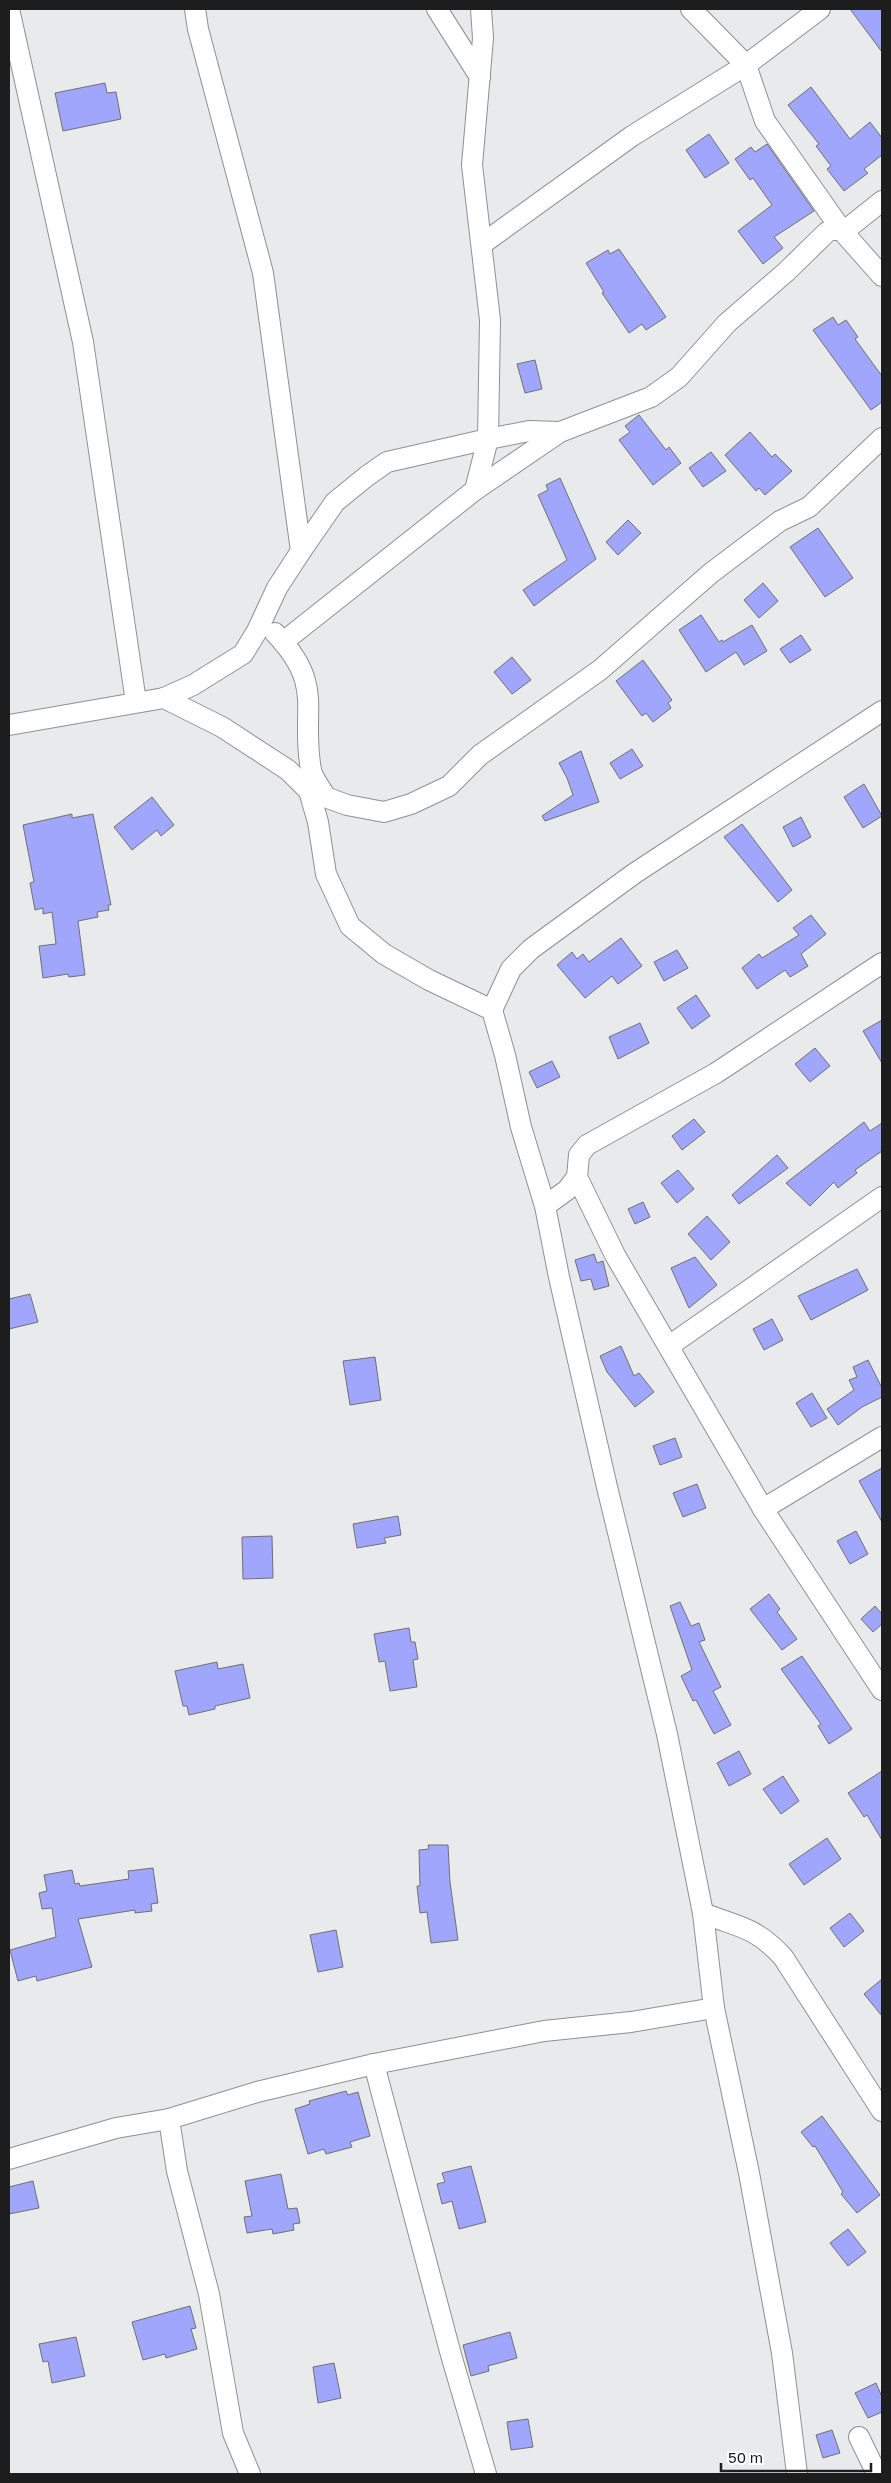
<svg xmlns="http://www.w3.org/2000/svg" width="891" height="2483" viewBox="0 0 891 2483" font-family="'Golos Text',sans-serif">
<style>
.building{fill:#9fa6fb;stroke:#707072}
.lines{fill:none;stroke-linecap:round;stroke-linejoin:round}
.minor-casing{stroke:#909092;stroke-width:22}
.minor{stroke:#fff;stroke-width:20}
</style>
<rect width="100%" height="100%" fill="#e9eaec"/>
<g class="building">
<path d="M850,9H882V52Z"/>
<path d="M105,83L107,93L116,92L121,119L63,131L55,93Z"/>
<path d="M811,87L850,139L870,122L882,138V155L864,169L868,173L844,191L827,169L831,166L816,146L819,144L788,105Z"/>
<path d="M709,134L729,163L705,178L686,150Z"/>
<path d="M767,144L814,211L774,237L783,248L763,264L738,231L772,205L753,178L750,180L735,159L751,147L755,152Z"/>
<path d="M619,249L666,317L646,330L642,324L629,333L602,293L604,292L586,263L608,250L610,254Z"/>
<path d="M833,317L838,325L846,320L858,337L855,339L882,376V402L871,410L813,330Z"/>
<path d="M535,360L542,389L525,393L517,364Z"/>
<path d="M639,415L666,450L669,447L681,463L653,485L619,440L630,432L625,426Z"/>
<path d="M750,432L772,457L775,454L792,471L765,495L759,488L756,491L725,455Z"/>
<path d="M711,452L726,471L703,487L689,468Z"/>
<path d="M560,478L596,559L534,606L523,590L567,560L538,495L548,490L546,485Z"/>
<path d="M628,520L641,533L618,555L606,542Z"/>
<path d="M818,528L853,578L825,597L790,547Z"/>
<path d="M763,583L778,601L759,618L744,600Z"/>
<path d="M701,615L719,642L722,640L723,642L752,625L767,651L744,665L736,652L706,672L679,630Z"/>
<path d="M801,635L811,650L790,663L780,649Z"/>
<path d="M512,657L531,680L512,694L494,672Z"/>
<path d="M643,660L672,700L668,703L671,708L653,722L646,713L642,716L616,681Z"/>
<path d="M632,749L643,766L620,779L610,763Z"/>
<path d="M581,751L599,802L545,821L542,816L573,795L567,778L559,763Z"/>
<path d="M864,784L882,816L863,828L844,797Z"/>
<path d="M152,797L174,825L161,836L157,830L132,850L114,827Z"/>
<path d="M72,814V818L93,814L111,905H108L109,910L97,912L98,917L78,921L85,975L69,977L68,974L43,978L39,946L56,944L52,912L43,914V908L35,910L30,883L34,882L23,825Z"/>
<path d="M801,817L811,837L793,847L783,827Z"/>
<path d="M742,824L792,890L778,902L724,837Z"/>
<path d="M811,915L826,934L801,954L808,966L790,977L785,970L757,989L742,968L759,954L762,958L799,935L793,928Z"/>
<path d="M621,938L642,966L618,984L612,976L585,998L557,965L572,952L577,959L583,954L589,962Z"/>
<path d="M677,950L688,968L664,981L654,962Z"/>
<path d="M696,995L710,1016L692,1029L677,1008Z"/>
<path d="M882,1020V1063L863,1031Z"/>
<path d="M640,1023L649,1043L618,1059L609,1037Z"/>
<path d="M815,1048L830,1066L810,1082L795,1064Z"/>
<path d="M552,1061L560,1077L537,1088L529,1072Z"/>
<path d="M694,1119L705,1132L682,1150L672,1136Z"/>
<path d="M864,1122L870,1131L882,1123V1151L855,1170L857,1173L838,1188L834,1182L810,1206L786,1183Z"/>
<path d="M777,1155L788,1168L739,1204L732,1195Z"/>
<path d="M678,1170L694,1189L677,1203L661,1183Z"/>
<path d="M643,1202L650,1217L635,1224L628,1209Z"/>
<path d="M707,1216L730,1242L711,1260L688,1234Z"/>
<path d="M594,1254L597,1263L603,1261L609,1286L594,1290L591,1279L581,1281L575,1260Z"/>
<path d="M695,1257L717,1285L689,1308L671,1268Z"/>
<path d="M857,1269L868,1290L811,1320L798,1296Z"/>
<path d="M30,1294L38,1322L9,1329V1299Z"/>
<path d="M772,1319L783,1340L764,1350L753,1329Z"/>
<path d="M621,1346L634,1376L639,1373L654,1392L635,1407L607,1372L600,1356Z"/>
<path d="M375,1357L381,1400L350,1405L343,1361Z"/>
<path d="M868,1360L882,1388V1397L862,1407L838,1425L827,1409L854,1390L849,1380L857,1377L853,1367Z"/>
<path d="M812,1393L827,1418L811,1427L796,1403Z"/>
<path d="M675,1438L682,1457L660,1465L653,1446Z"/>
<path d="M882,1468V1522L859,1481Z"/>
<path d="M697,1484L706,1508L683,1517L673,1493Z"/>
<path d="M398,1516L401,1535L384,1538L386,1543L357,1548L353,1524Z"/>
<path d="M856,1531L868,1554L850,1564L837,1541Z"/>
<path d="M272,1536L273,1578L243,1579L242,1537Z"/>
<path d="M769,1594L780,1609L777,1612L797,1639L782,1650L750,1609Z"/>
<path d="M680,1602L691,1626L699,1623L705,1640L699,1642L721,1687L713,1691L731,1725L714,1734L696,1700L693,1701L681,1676L692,1670L670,1606Z"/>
<path d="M875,1606L882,1614V1624L873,1632L861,1619Z"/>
<path d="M409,1628L411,1642H415L418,1659L413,1660L417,1687L390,1691L385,1661L379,1662L374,1634Z"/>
<path d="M802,1656L852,1729L829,1744L818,1726L821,1724L781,1669Z"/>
<path d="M217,1662L218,1669L243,1664L250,1698L215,1706V1709L189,1715L187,1706H183L175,1671Z"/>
<path d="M739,1751L751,1774L729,1786L717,1763Z"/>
<path d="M882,1771V1840L867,1815L864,1817L848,1793Z"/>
<path d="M783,1776L799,1801L781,1814L763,1789Z"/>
<path d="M827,1838L841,1859L804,1885L789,1864Z"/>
<path d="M428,1845H448L450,1882L458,1940L431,1943L427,1912L420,1913L417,1886H420L419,1850L429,1849Z"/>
<path d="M153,1868L158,1903L151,1904L152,1911L135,1913V1910L78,1919L92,1967L37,1981L36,1976L18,1981L10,1950L56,1937L52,1908L42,1909L39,1893L47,1891L44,1875L72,1870L75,1884L79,1883L80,1886L129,1879L128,1871Z"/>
<path d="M850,1913L864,1931L844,1947L830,1928Z"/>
<path d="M336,1930L343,1967L318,1972L310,1935Z"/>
<path d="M882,1979V2016L864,1994Z"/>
<path d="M346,2091L348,2095L358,2092L370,2136L350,2142L352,2147L326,2154L324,2149L308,2154L295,2109L310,2104L309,2101Z"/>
<path d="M822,2116L880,2195L857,2213L841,2194L843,2192L815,2146L813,2147L801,2132Z"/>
<path d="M471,2166L486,2222L459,2229L452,2201L442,2204L437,2184L445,2182L442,2173Z"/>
<path d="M281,2174L288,2209L297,2208L300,2223L293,2224L294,2230L273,2234L272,2229L247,2233L244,2217L252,2216L245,2181Z"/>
<path d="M33,2181L39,2208L9,2214V2187Z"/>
<path d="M848,2229L866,2252L848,2266L830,2243Z"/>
<path d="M190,2306L196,2328L191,2329L197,2349L166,2358L165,2354L143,2360L132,2322Z"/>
<path d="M510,2332L517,2358L488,2366L489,2371L471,2376L463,2345Z"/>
<path d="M76,2337L85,2376L52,2383L48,2361L43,2362L39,2344Z"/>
<path d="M334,2363L341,2398L318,2403L313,2367Z"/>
<path d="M876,2383L882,2397V2412L868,2418L855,2393Z"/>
<path d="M528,2419L533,2447L511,2450L507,2422Z"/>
<path d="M832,2430L840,2453L823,2458L816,2435Z"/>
</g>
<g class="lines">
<defs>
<g id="minor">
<path d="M9,9L83,342L136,702"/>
<path d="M195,9L198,29L263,273L301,551"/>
<path d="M437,9L480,77"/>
<path d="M820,9L746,65L765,121L843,232L882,201"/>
<path d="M482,244L632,136L746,65L691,9"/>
<path d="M475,490L560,432"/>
<path d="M275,633C326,687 300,708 311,770C313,779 321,789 326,797"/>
<path d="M283,642L475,490L488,439L490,320L472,165L483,38L481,9"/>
<path d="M164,698L193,685L243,654L257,631L277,588L301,551L335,502L367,476L387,462L488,439L529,431L560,432L651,397L679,377L727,323L786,272L827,232L835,229L843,232L882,276"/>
<path d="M9,725L164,698L222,727L288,770L309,791L318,822L326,874L350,926L384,954L429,980L492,1010L505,1055L521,1127L545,1206L559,1277L607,1487L667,1734L703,1913L714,2008L749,2173L782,2353L797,2474"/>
<path d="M309,791L347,805L384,812L411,804L449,786L480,755L600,670L711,573L780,521L809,507L882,438"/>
<path d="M492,1010L511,969L531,949L635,873L882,711"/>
<path d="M577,1177L579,1155L587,1145L716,1073L882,963"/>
<path d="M545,1206L567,1190L577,1177L615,1255L763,1509L882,1690"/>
<path d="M669,1346L882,1197"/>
<path d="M763,1509L882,1437"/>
<path d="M703,1913C740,1928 754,1926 783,1957L882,2111"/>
<path d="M374,2064L451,2355L486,2474"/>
<path d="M169,2119L177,2171L209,2294L233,2433L250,2474"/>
<path d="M9,2159L116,2128L169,2119L257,2092L374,2064L544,2031L631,2022L714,2008"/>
<path d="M859,2437L877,2474"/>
</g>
</defs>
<use href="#minor" class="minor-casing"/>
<use href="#minor" class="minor"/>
</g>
<rect width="891" height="2483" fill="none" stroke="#1d1d1e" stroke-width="20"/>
<path d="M721 2463v8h150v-8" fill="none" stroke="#1d1d1e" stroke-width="2.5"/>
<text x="728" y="2463" font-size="15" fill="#1d1d1e" stroke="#ffffff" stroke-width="4" paint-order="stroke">50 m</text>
</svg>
